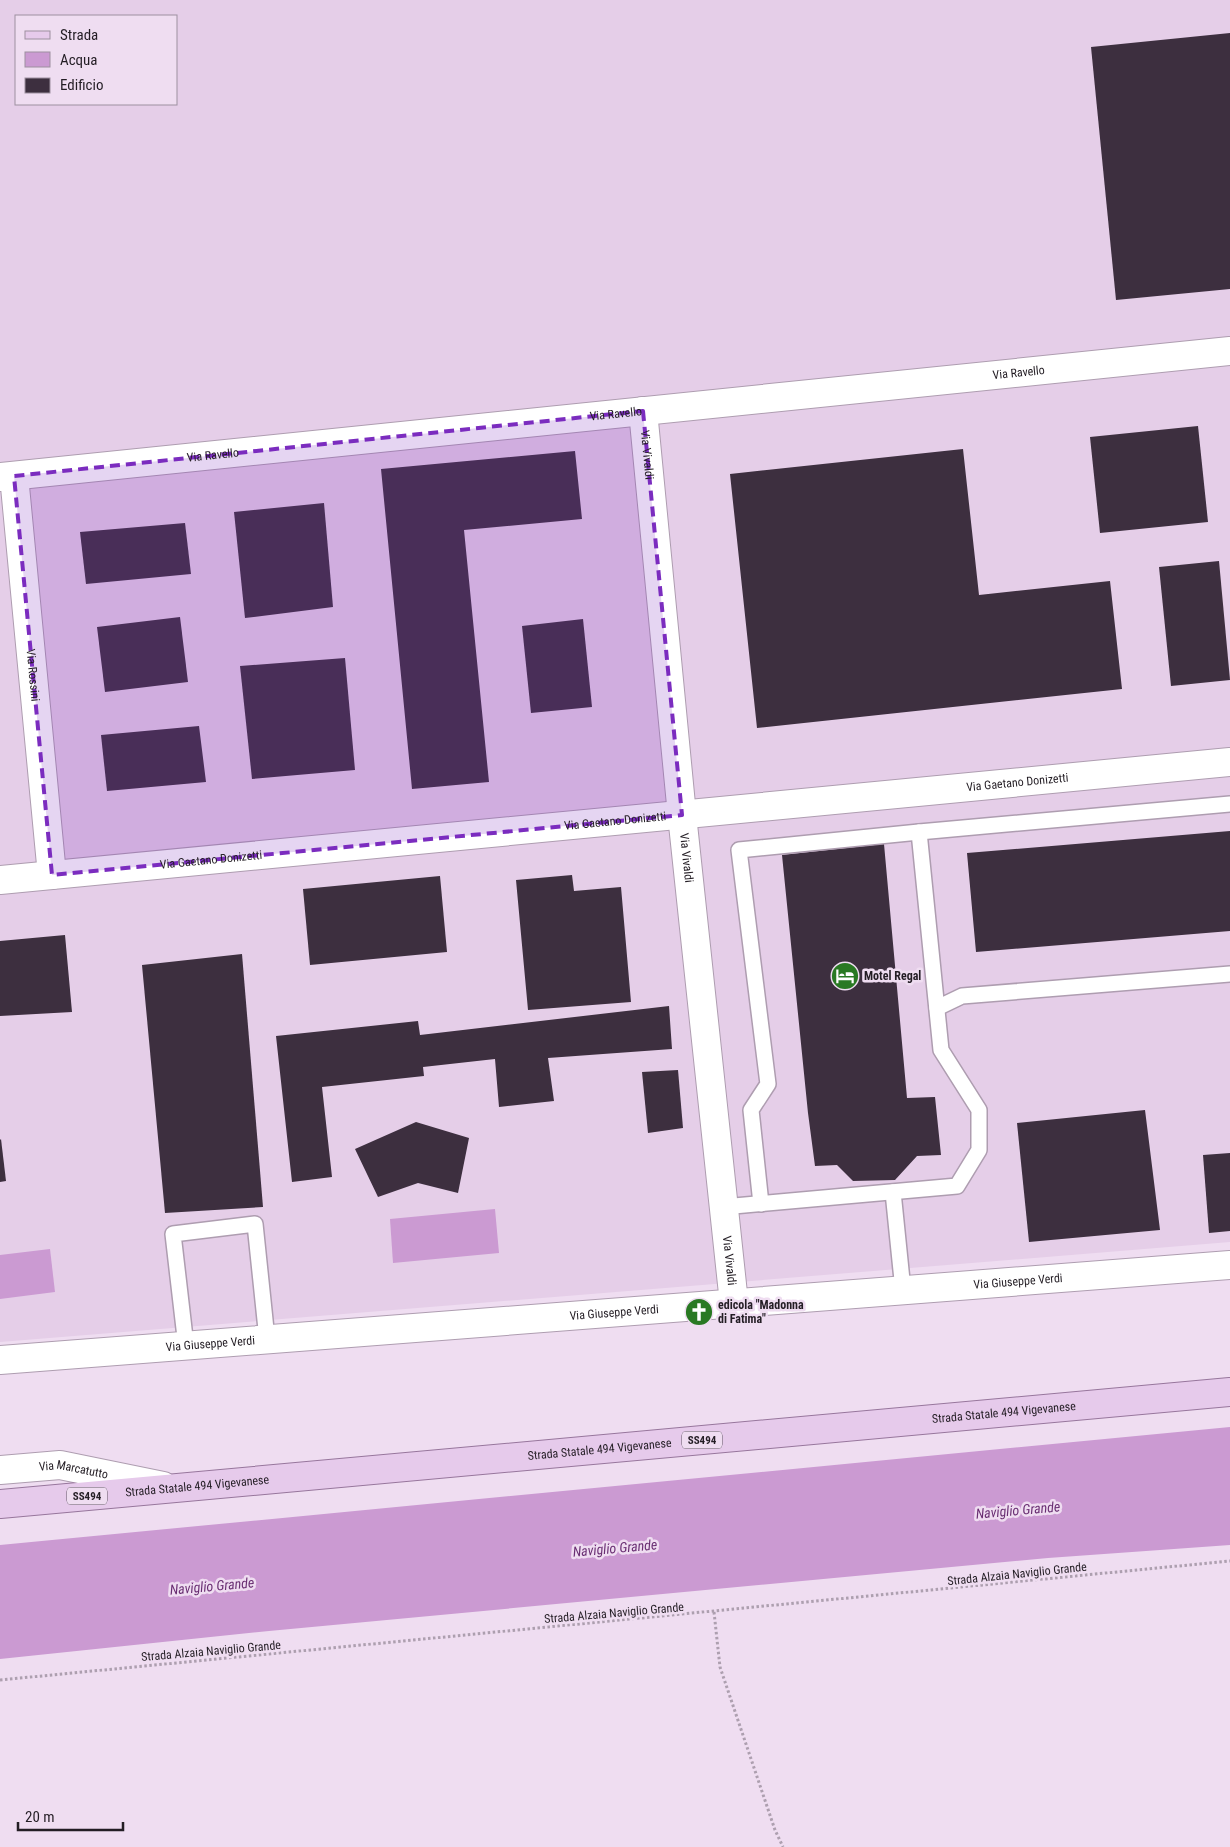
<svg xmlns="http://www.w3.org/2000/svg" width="1230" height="1847" viewBox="0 0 1230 1847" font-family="'Roboto Condensed',sans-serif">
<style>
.built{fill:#e5cee8;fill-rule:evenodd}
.water{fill:#cb9ad2}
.building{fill:#3d2f3f}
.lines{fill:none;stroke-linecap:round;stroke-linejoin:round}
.service-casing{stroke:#ae9db0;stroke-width:18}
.minor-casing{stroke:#ae9db0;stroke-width:30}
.tertiary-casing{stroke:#ae9db0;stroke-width:30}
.primary-casing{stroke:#97769c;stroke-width:30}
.path{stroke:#ad9faf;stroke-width:3;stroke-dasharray:2.5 2.5;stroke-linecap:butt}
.service{stroke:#fff;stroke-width:15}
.minor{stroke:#fff;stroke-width:28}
.tertiary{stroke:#fff;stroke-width:28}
.primary{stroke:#e6caeb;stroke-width:28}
.marked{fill:#7b2cbf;fill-opacity:0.2;stroke:#7b2cbf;stroke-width:4;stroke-dasharray:10 6;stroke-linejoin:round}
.labels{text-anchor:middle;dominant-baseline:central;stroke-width:5;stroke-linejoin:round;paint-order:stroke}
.shield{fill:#efddf1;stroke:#605762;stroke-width:1}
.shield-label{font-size:11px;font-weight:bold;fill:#231d24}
.street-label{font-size:12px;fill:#231d24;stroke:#efddf1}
.poi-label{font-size:12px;font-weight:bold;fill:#231d24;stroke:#efddf1;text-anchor:start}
.water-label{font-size:14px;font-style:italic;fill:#692e72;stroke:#efddf1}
</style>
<rect width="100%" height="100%" fill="#efddf1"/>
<path class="built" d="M0,0H1230V1242L0,1342ZM16,16H176V104H16Z"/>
<g class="water">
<path d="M495,1209L499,1253L393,1263L390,1219Z"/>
<path d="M50,1249L55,1292L0,1299V1255Z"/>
<path d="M1230,1427V1545L1048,1558L269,1631L0,1659V1545Z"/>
</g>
<g class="building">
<path d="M1230,33V289L1116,300L1091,47Z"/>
<path d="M1198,426L1208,522L1100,533L1090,437Z"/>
<path d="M963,449L979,595L1110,581L1122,689L757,728L730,474Z"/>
<path d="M575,451L582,519L464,530L489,782L412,789L381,469Z"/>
<path d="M324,503L333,607L245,618L234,512Z"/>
<path d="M185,523L191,574L86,584L80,532Z"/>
<path d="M1219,561L1230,680L1171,686L1159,567Z"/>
<path d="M180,617L188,682L105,692L97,627Z"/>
<path d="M583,619L592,707L531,713L522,626Z"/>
<path d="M345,658L355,770L252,779L240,666Z"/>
<path d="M199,726L206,782L107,791L101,735Z"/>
<path d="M1230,831V931L976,952L967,853Z"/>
<path d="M884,844L907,1098L935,1097L941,1155L917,1156L895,1180L853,1181L837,1165L815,1166L808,1113L782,855Z"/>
<path d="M572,875L574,891L621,887L631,1002L528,1010L516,880Z"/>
<path d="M440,876L447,952L310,965L303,889Z"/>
<path d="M65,935L72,1012L0,1016V941Z"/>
<path d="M242,954L263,1207L165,1213L142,965Z"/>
<path d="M669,1006L672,1049L548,1058L554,1101L499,1107L495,1059L423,1067L424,1076L322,1087L332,1177L292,1182L276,1036L418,1021L420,1035Z"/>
<path d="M678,1070L683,1128L648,1133L642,1072Z"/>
<path d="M1145,1110L1160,1230L1029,1242L1017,1123Z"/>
<path d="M416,1122L469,1138L458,1193L418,1183L378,1197L355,1149Z"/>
<path d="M1,1139L6,1181L0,1182V1140Z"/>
<path d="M1230,1153V1231L1209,1233L1203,1155Z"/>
</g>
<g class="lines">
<defs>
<g id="service">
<path d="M937,1008L962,996L1230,974"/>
<path d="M893,1192L903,1290"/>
<path d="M761,1204L751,1110L768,1084L739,850L919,832L1230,804"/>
<path d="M723,1207L957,1186L979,1150V1110L941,1050L919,832"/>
<path d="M186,1346L173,1234L255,1224L267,1339"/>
</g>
<g id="minor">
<path id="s1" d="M643,411L682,815L734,1303"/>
<path id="s2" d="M14,476L52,875"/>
<path id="s3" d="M0,880L1230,762"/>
<path id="s4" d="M0,1360L1230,1265"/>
</g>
<g id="tertiary">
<path id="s5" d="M0,477L1230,351"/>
<path id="s6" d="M0,1470L60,1465L163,1486"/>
</g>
<g id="primary">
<path id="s7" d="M0,1504L1230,1392"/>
</g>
</defs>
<use href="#service" class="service-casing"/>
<use href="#minor" class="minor-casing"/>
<use href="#tertiary" class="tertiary-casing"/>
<use href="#primary" class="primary-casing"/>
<g class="path">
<path d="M714,1612L720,1667L775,1830L783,1847"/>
<path d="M0,1680L1230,1561"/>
</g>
<use href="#service" class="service"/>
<use href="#minor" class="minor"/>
<use href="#tertiary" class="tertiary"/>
<use href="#primary" class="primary"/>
</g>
<path class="marked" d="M643,411L682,815L52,875L14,476Z"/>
<defs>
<symbol id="hotel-disc" viewBox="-11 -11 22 22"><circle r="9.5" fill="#297923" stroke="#efddf1"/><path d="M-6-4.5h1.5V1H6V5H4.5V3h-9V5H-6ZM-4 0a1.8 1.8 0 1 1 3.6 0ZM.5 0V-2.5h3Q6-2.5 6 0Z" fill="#fff"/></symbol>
<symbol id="church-disc" viewBox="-11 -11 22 22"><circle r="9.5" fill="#297923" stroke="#efddf1"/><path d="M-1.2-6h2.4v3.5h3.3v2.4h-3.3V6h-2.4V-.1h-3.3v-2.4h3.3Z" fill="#fff"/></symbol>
</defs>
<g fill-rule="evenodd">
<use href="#hotel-disc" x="829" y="960" width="32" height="32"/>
<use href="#church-disc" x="683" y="1296" width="32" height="32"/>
</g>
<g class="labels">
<g class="shield">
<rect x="682" y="1431.5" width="40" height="17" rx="4"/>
<rect x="67" y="1487.5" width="40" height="17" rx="4"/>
</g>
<g class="shield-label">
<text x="702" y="1440">SS494</text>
<text x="87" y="1496">SS494</text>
</g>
<g class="street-label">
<text stroke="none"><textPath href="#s5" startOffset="1024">Via Ravello</textPath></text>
<text stroke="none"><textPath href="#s5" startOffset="619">Via Ravello</textPath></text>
<text stroke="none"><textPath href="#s1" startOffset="44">Via Vivaldi</textPath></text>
<text stroke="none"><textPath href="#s5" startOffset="214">Via Ravello</textPath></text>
<text stroke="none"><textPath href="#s2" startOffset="200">Via Rossini</textPath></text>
<text stroke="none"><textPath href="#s3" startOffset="1022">Via Gaetano Donizetti</textPath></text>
<text stroke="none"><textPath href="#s3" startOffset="618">Via Gaetano Donizetti</textPath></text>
<text stroke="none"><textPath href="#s1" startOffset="449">Via Vivaldi</textPath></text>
<text stroke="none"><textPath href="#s3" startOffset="212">Via Gaetano Donizetti</textPath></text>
<text stroke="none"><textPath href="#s1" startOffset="854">Via Vivaldi</textPath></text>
<text stroke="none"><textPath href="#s4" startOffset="1021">Via Giuseppe Verdi</textPath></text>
<text stroke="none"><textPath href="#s4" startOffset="616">Via Giuseppe Verdi</textPath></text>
<text stroke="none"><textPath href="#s4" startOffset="211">Via Giuseppe Verdi</textPath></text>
<text stroke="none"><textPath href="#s7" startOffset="1008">Strada Statale 494 Vigevanese</textPath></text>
<text stroke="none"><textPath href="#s7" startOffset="602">Strada Statale 494 Vigevanese</textPath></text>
<text stroke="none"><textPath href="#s6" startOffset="74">Via Marcatutto</textPath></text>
<text stroke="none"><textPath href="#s7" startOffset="198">Strada Statale 494 Vigevanese</textPath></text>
<text transform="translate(1017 1574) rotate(-6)">Strada Alzaia Naviglio Grande</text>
<text transform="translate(614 1613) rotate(-5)">Strada Alzaia Naviglio Grande</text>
<text transform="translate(211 1651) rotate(-5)">Strada Alzaia Naviglio Grande</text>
</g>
<g class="poi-label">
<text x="864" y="976">Motel Regal</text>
<text x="718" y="1305">edicola "Madonna<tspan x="718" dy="14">di Fatima"</tspan></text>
</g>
<g class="water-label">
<text transform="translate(1018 1510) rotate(-5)">Naviglio Grande</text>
<text transform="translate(615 1548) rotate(-5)">Naviglio Grande</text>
<text transform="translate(212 1586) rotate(-5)">Naviglio Grande</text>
</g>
</g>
<rect x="15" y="15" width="162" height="90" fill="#efddf1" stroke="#9d909f"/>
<rect x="25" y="31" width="25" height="8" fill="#e6caeb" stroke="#9d909f"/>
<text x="60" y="40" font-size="15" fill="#231d24">Strada</text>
<rect x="25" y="52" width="25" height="15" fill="#cb9ad2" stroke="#9d909f"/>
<text x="60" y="65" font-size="15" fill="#231d24">Acqua</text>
<rect x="25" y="78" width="25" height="15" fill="#3d2f3f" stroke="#9d909f"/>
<text x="60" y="90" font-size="15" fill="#231d24">Edificio</text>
<path d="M18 1822v8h105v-8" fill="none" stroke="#231d24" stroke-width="2.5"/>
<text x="25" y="1822" font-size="15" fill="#231d24" stroke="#efddf1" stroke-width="4" paint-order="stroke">20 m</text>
</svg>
